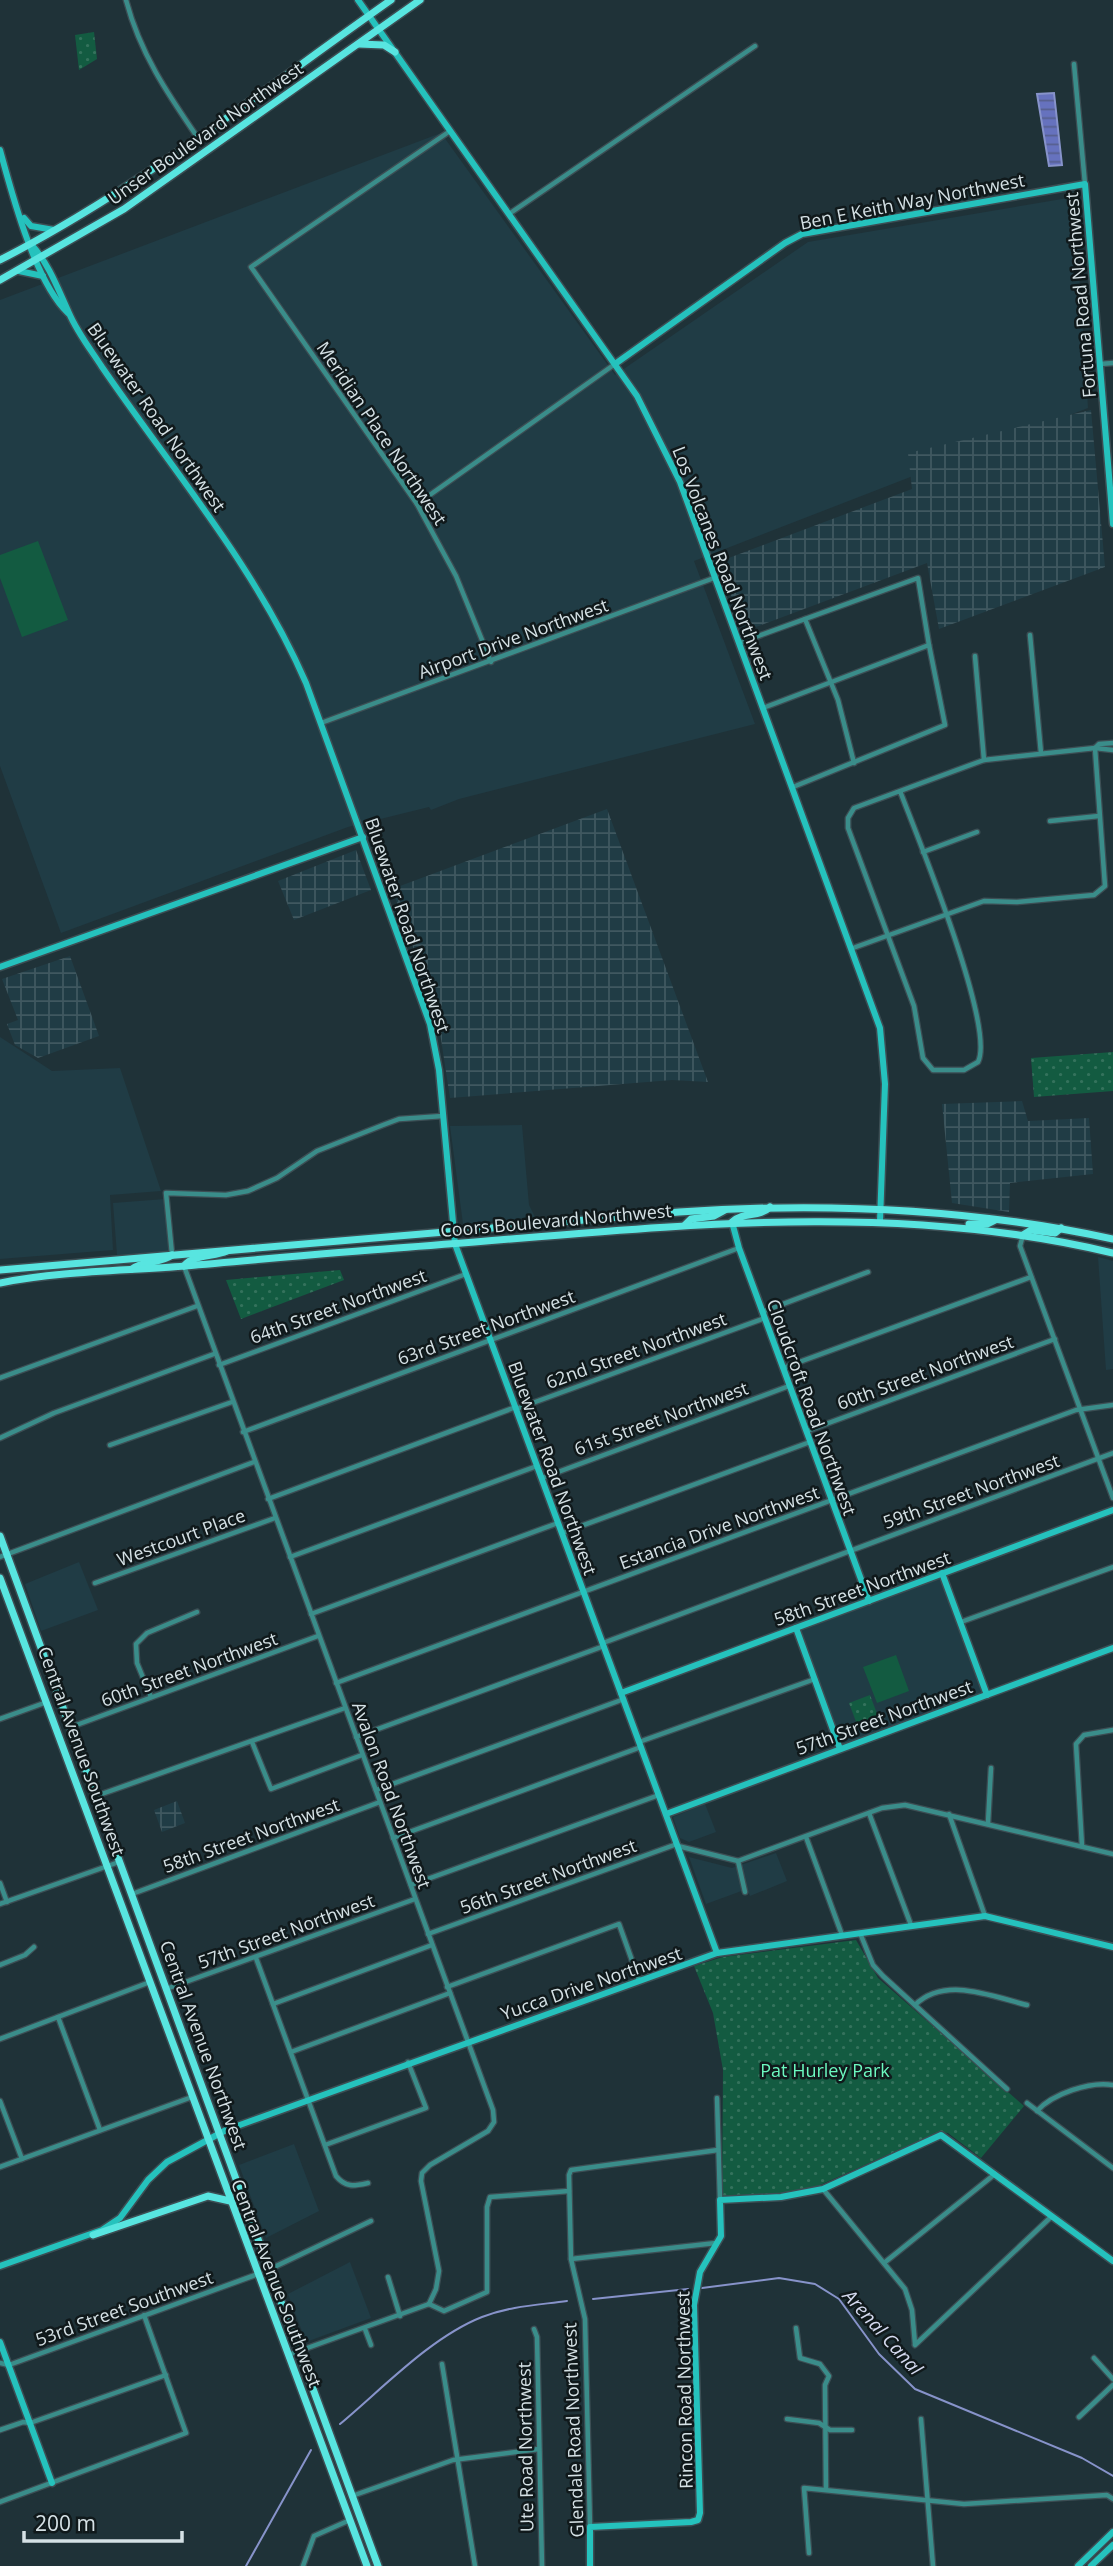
<svg xmlns="http://www.w3.org/2000/svg" width="1113" height="2566" viewBox="0 0 1113 2566" font-family="'Open Sans',sans-serif">
<style>
.built{fill:#203c45}
.industrial{fill:url(#industrial-grid)}
.green{fill:#135b41}
.park{fill:url(#park-dots)}
.water{fill:url(#water-rules);stroke:#8793ca;stroke-width:2}
.lines{fill:none;stroke-linecap:round;stroke-linejoin:round}
.stream{stroke:#8793ca;stroke-width:2}
.street-casing{stroke:#3c4e54;stroke-width:7}
.secondary-casing{stroke:#3c4e54;stroke-width:9}
.primary-casing{stroke:#3c4e54;stroke-width:10}
.street{stroke:#3a8d8a;stroke-width:4.5}
.secondary{stroke:#25c2bd;stroke-width:6}
.primary{stroke:#58e5e0;stroke-width:7}
.labels{text-anchor:middle;dominant-baseline:central;stroke-width:5;stroke-linejoin:round;paint-order:stroke}
.street-label{font-size:18px;fill:#d5e1e5;stroke:#10191b}
.park-label{font-size:18px;fill:#6cf9c0;stroke:#10191b}
.water-label{font-size:19px;font-style:italic;fill:#d4d9ee;stroke:#10191b}
</style>
<defs>
<pattern id="industrial-grid" width="8" height="8" patternUnits="userSpaceOnUse" patternTransform="scale(1.75)"><rect width="8" height="8" fill="#203c45"/><path d="M0 4h8M4 0v8" fill="none" stroke="#405860"/></pattern>
<pattern id="park-dots" width="8" height="8" patternUnits="userSpaceOnUse" patternTransform="scale(1.75)"><rect width="8" height="8" fill="#135b41"/><path d="M2 2h.1M6 6h.1" fill="none" stroke="#34725c" stroke-width="1.8" stroke-linecap="round"/></pattern>
<pattern id="water-rules" width="6" height="5" patternUnits="userSpaceOnUse" patternTransform="scale(1.75)"><rect width="6" height="5" fill="#6672be"/><path d="M0 2.5h6" fill="none" stroke="#57608e"/></pattern>
</defs>
<rect width="100%" height="100%" fill="#1f3238"/>
<g class="built">
<path d="M441,133L615,375L808,242L1074,197L1088,408L694,561L755,724L459,799L431,810L429,807L348,827L61,933L0,766V300Z"/>
<path d="M0,1037L52,1071L120,1068L161,1191L110,1195L113,1250L0,1259Z"/>
<path d="M522,1125L529,1205L535,1217L463,1224L450,1126Z"/>
<path d="M165,1199L169,1251L117,1255L113,1203Z"/>
<path d="M1098,1257L1113,1261V1369L1106,1370Z"/>
<path d="M79,1562L98,1610L41,1631L25,1584Z"/>
<path d="M941,1578L983,1693L843,1744L800,1630Z"/>
<path d="M705,1804L716,1832L689,1842L680,1838L673,1817Z"/>
<path d="M776,1853L787,1881L750,1896L747,1889L706,1904L689,1857L732,1868Z"/>
<path d="M294,2144L319,2211L266,2238L239,2165Z"/>
<path d="M350,2262L371,2318L306,2342L288,2294Z"/>
</g>
<g class="industrial">
<path d="M1091,410L1105,567L939,629L927,563L745,631L718,562L912,489L908,453Z"/>
<path d="M607,809L708,1082L672,1080L450,1098L437,1013L392,889Z"/>
<path d="M356,850L371,890L294,920L278,881Z"/>
<path d="M70,956L99,1036L38,1058L15,1045L7,1024L18,1020L2,979Z"/>
<path d="M1022,1101L1028,1121L1089,1118L1093,1174L1010,1183L1009,1212L952,1203L942,1104Z"/>
<path d="M177,1801L185,1823L162,1832L154,1810Z"/>
</g>
<g class="green">
<path d="M38,541L68,620L22,637L0,578V555Z"/>
<path d="M896,1655L909,1691L877,1703L863,1667Z"/>
</g>
<g class="park">
<path d="M94,32L97,59L79,70L75,35Z"/>
<path d="M1113,1052V1091L1034,1097L1031,1058Z"/>
<path d="M340,1270L344,1280L241,1319L226,1280Z"/>
<path d="M870,1695L879,1719L858,1727L849,1703Z"/>
<path d="M856,1940L878,1978L1024,2106L981,2158L948,2133L939,2132L811,2189L788,2194L722,2196L723,2070L713,2013L694,1966L723,1957Z"/>
</g>
<path class="water" d="M1054,93L1062,165L1049,166L1037,94Z"/>
<g class="lines">
<g class="stream">
<path d="M702,2288L779,2278L815,2284L839,2299L879,2354L915,2389L1082,2458L1113,2476"/>
<path d="M593,2299L688,2289"/>
<path d="M340,2424C382,2389 431,2337 482,2317C510,2306 538,2305 567,2301"/>
<path d="M246,2566L311,2450"/>
</g>
<defs>
<g id="street">
<path d="M126,0C140,53 167,93 198,138"/>
<path d="M1074,64L1085,184"/>
<path d="M450,131L251,267L417,504L456,576L491,662"/>
<path d="M509,214L755,46"/>
<path d="M1100,364L1113,363"/>
<path d="M417,504L615,364"/>
<path d="M805,619L838,700L854,763"/>
<path d="M1030,635L1041,753"/>
<path d="M739,643L918,578L929,645"/>
<path d="M975,656L984,760"/>
<path d="M763,708L929,645L945,725L793,787"/>
<path d="M321,723L714,578"/>
<path d="M1095,748L1099,744L1113,743"/>
<path d="M900,791C917,836 996,1027 978,1062L964,1070H933L923,1058L914,1006L848,828V818L854,808L984,760L1095,748L1113,750"/>
<path d="M1050,821L1099,816"/>
<path d="M923,852L977,832"/>
<path d="M853,948L984,901L1017,902L1094,895L1105,886L1095,748"/>
<path d="M1023,1235L1020,1246L1113,1498"/>
<path d="M172,1254L166,1193L226,1195L248,1191L277,1178L317,1151L383,1125L399,1119L443,1116"/>
<path d="M184,1266L493,2110L494,2122L488,2131L430,2165L422,2173L421,2181L439,2271L436,2289L429,2304"/>
<path d="M762,1312L868,1272"/>
<path d="M219,1365L466,1274"/>
<path d="M783,1368L1031,1277"/>
<path d="M0,1378L197,1306"/>
<path d="M516,1409L765,1318"/>
<path d="M807,1431L1055,1339"/>
<path d="M243,1432L739,1248"/>
<path d="M0,1438L54,1413L214,1354"/>
<path d="M110,1445L232,1402"/>
<path d="M542,1478L789,1386"/>
<path d="M268,1499L516,1407"/>
<path d="M562,1533L810,1442"/>
<path d="M0,1557L254,1462"/>
<path d="M290,1557L537,1466"/>
<path d="M95,1583L275,1518"/>
<path d="M311,1614L558,1523"/>
<path d="M961,1622L1113,1567"/>
<path d="M603,1643L1113,1453"/>
<path d="M336,1683L1076,1410L1113,1405"/>
<path d="M151,1697L137,1663L136,1644L147,1633L197,1612"/>
<path d="M0,1719L47,1702"/>
<path d="M71,1727L318,1636"/>
<path d="M356,1737L604,1646"/>
<path d="M252,1742L271,1789L362,1755"/>
<path d="M639,1742L815,1679"/>
<path d="M376,1790L624,1699"/>
<path d="M96,1796L345,1708"/>
<path d="M869,1813L911,1925"/>
<path d="M949,1814L985,1916"/>
<path d="M988,1823L991,1768"/>
<path d="M806,1837L842,1935"/>
<path d="M393,1838L641,1747"/>
<path d="M678,1846L738,1861L882,1808L905,1805L1113,1854"/>
<path d="M1082,1846L1076,1744L1084,1735L1113,1730"/>
<path d="M738,1861L745,1892"/>
<path d="M0,1883L7,1902"/>
<path d="M411,1885L659,1795"/>
<path d="M132,1894L380,1802"/>
<path d="M0,1904L119,1862"/>
<path d="M860,1933L873,1965L883,1976L1007,2089"/>
<path d="M428,1934L677,1844"/>
<path d="M256,1958L336,2176C346,2188 354,2186 368,2183"/>
<path d="M0,1965L25,1955L34,1947"/>
<path d="M447,1987L619,1924L639,1980"/>
<path d="M166,1989L415,1899"/>
<path d="M273,2004L432,1945"/>
<path d="M915,2005C945,1976 991,1996 1027,2005"/>
<path d="M58,2017L100,2130"/>
<path d="M0,2039L150,1982"/>
<path d="M291,2052L450,1993"/>
<path d="M717,2098L720,2200"/>
<path d="M0,2101L22,2159"/>
<path d="M1027,2103L1113,2168"/>
<path d="M1037,2111C1052,2094 1090,2081 1113,2085"/>
<path d="M325,2145L426,2108L408,2062"/>
<path d="M0,2167L192,2097"/>
<path d="M823,2189L905,2289L912,2310L915,2344"/>
<path d="M571,2259L716,2243"/>
<path d="M884,2263L995,2174"/>
<path d="M270,2269L371,2221"/>
<path d="M388,2277L400,2316"/>
<path d="M429,2304L444,2311L487,2292V2207L490,2197L569,2191"/>
<path d="M796,2328L800,2358L820,2364L829,2376L825,2385L826,2489"/>
<path d="M365,2329L371,2345"/>
<path d="M534,2329L537,2337L542,2566"/>
<path d="M915,2345L1052,2216"/>
<path d="M288,2355L429,2304"/>
<path d="M1094,2358L1113,2379"/>
<path d="M0,2363L9,2365L258,2274"/>
<path d="M442,2364L475,2566"/>
<path d="M1079,2417L1113,2385"/>
<path d="M787,2419L819,2423L830,2430H852"/>
<path d="M921,2419L933,2566"/>
<path d="M0,2430L23,2422L30,2423L166,2375"/>
<path d="M352,2496L453,2460L539,2449"/>
<path d="M0,2502L186,2433L144,2315"/>
<path d="M590,2527L585,2319L571,2259L569,2175L571,2170L718,2150"/>
<path d="M809,2553L804,2488L964,2504L1107,2495L1113,2499"/>
<path d="M303,2566L314,2536L350,2520"/>
</g>
<g id="secondary">
<path d="M358,0L637,396L680,482L880,1028L885,1084L880,1221"/>
<path d="M0,150C12,194 35,282 68,313"/>
<path d="M24,218L31,226L54,230"/>
<path d="M31,244C49,264 58,289 69,313C77,332 91,350 102,367C173,471 256,567 306,683L430,1024L439,1070L455,1244L717,1953"/>
<path d="M19,271L43,276"/>
<path d="M615,364L785,243L802,234L1085,184L1113,524"/>
<path d="M0,967L363,837"/>
<path d="M732,1222L739,1248L869,1601"/>
<path d="M942,1573L987,1695"/>
<path d="M796,1628L840,1749"/>
<path d="M621,1693L1113,1510"/>
<path d="M666,1814L1113,1648"/>
<path d="M0,2266L102,2230L120,2218L148,2180L167,2162L226,2130L717,1953L985,1916L1113,1947"/>
<path d="M0,2342L52,2483"/>
<path d="M590,2566V2527L691,2522L698,2520L700,2513L694,2305L700,2272L721,2236L720,2200L781,2197L823,2189L941,2135L1113,2261"/>
<path d="M1078,2566L1113,2532"/>
<path d="M1091,2566L1113,2545"/>
</g>
<g id="primary">
<path d="M359,44L384,45L395,52"/>
<path d="M0,260C140,188 263,90 391,0"/>
<path d="M0,280L124,209L420,0"/>
<path d="M732,1222C744,1211 759,1218 770,1207"/>
<path d="M969,1224H987L995,1220"/>
<path d="M685,1225L691,1219L714,1216L725,1210"/>
<path d="M1023,1235L1031,1230L1055,1233L1061,1228"/>
<path d="M184,1266C194,1254 213,1257 227,1251"/>
<path d="M132,1269C144,1260 159,1264 172,1255"/>
<path d="M0,1270L679,1212C825,1202 969,1208 1113,1239"/>
<path d="M0,1283C60,1271 124,1271 185,1266C256,1260 326,1253 397,1248C636,1231 877,1196 1113,1253"/>
<path d="M0,1536L378,2566"/>
<path d="M0,1578L367,2566"/>
<path d="M93,2235L208,2196L230,2201"/>
</g>
</defs>
<use href="#street" class="street-casing"/>
<use href="#secondary" class="secondary-casing"/>
<use href="#primary" class="primary-casing"/>
<use href="#street" class="street"/>
<use href="#secondary" class="secondary"/>
<use href="#primary" class="primary"/>
</g>
<g class="labels">
<g class="street-label">
<text transform="translate(205 133) rotate(-35)">Unser Boulevard Northwest</text>
<text transform="translate(912 201) rotate(-11)">Ben E Keith Way Northwest</text>
<text transform="translate(1080 295) rotate(-95)">Fortuna Road Northwest</text>
<text transform="translate(157 417) rotate(55)">Bluewater Road Northwest</text>
<text transform="translate(382 433) rotate(56)">Meridian Place Northwest</text>
<text transform="translate(723 563) rotate(69)">Los Volcanes Road Northwest</text>
<text transform="translate(513 638) rotate(-20)">Airport Drive Northwest</text>
<text transform="translate(408 925) rotate(71)">Bluewater Road Northwest</text>
<text transform="translate(556 1220) rotate(-5)">Coors Boulevard Northwest</text>
<text transform="translate(338 1306) rotate(-20)">64th Street Northwest</text>
<text transform="translate(486 1327) rotate(-20)">63rd Street Northwest</text>
<text transform="translate(636 1350) rotate(-20)">62nd Street Northwest</text>
<text transform="translate(925 1372) rotate(-20)">60th Street Northwest</text>
<text transform="translate(812 1407) rotate(70)">Cloudcroft Road Northwest</text>
<text transform="translate(661 1418) rotate(-20)">61st Street Northwest</text>
<text transform="translate(553 1468) rotate(70)">Bluewater Road Northwest</text>
<text transform="translate(971 1491) rotate(-20)">59th Street Northwest</text>
<text transform="translate(719 1527) rotate(-20)">Estancia Drive Northwest</text>
<text transform="translate(181 1537) rotate(-20)">Westcourt Place</text>
<text transform="translate(862 1588) rotate(-20)">58th Street Northwest</text>
<text transform="translate(189 1669) rotate(-20)">60th Street Northwest</text>
<text transform="translate(884 1717) rotate(-20)">57th Street Northwest</text>
<text transform="translate(82 1751) rotate(70)">Central Avenue Southwest</text>
<text transform="translate(392 1795) rotate(70)">Avalon Road Northwest</text>
<text transform="translate(251 1835) rotate(-20)">58th Street Northwest</text>
<text transform="translate(548 1876) rotate(-20)">56th Street Northwest</text>
<text transform="translate(286 1931) rotate(-20)">57th Street Northwest</text>
<text transform="translate(591 1983) rotate(-19)">Yucca Drive Northwest</text>
<text transform="translate(204 2045) rotate(70)">Central Avenue Northwest</text>
<text transform="translate(277 2283) rotate(69)">Central Avenue Southwest</text>
<text transform="translate(124 2308) rotate(-20)">53rd Street Southwest</text>
<text transform="translate(684 2390) rotate(-91)">Rincon Road Northwest</text>
<text transform="translate(573 2430) rotate(-92)">Glendale Road Northwest</text>
<text transform="translate(525 2447) rotate(-91)">Ute Road Northwest</text>
</g>
<g class="park-label">
<text x="825" y="2070">Pat Hurley Park</text>
</g>
<g class="water-label">
<text transform="translate(883 2332) rotate(48)">Arenal Canal</text>
</g>
</g>
<path d="M24 2531v10h158v-10" fill="none" stroke="#d5e1e5" stroke-width="3.5"/>
<text x="35" y="2531" font-size="21" fill="#d5e1e5" stroke="#10191b" stroke-width="5" paint-order="stroke">200 m</text>
</svg>
